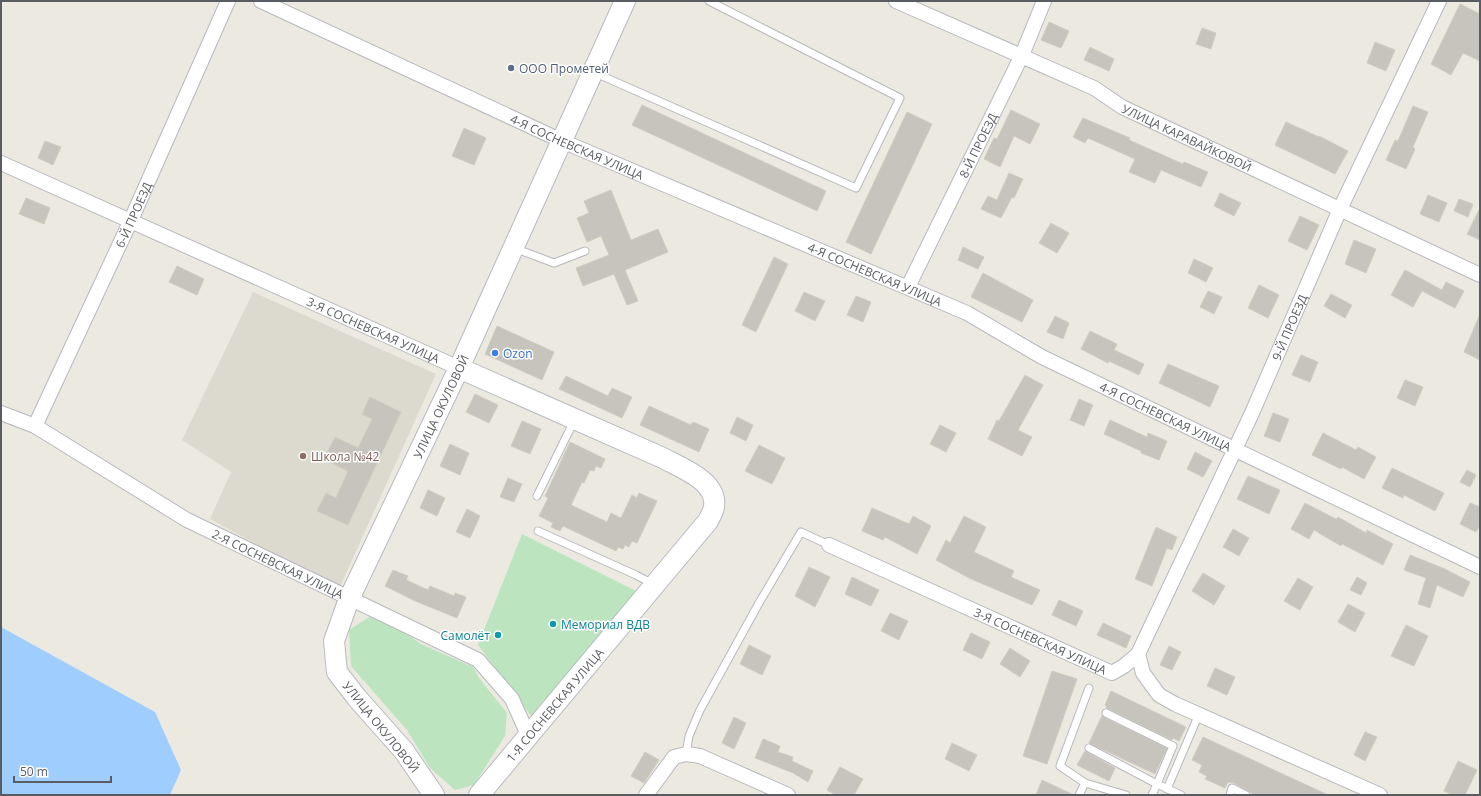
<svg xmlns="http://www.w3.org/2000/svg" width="1481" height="796" viewBox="0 0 1481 796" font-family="'Open Sans',sans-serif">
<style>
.education{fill:#dcd9ce}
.green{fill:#bce4bf}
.water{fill:#9fcefe}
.building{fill:#c7c4bd;stroke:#d0ccbf}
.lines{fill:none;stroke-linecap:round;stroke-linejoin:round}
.lane-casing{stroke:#b6b8bd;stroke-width:9}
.street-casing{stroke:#b6b8bd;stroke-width:16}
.secondary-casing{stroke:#b6b9bf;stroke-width:22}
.lane{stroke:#fff;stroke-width:7}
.street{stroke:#fff;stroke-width:14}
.secondary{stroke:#fff;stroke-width:20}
.service-dot{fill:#5c6f8a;stroke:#fff;stroke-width:1.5}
.shop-dot{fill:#3f7fe0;stroke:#fff;stroke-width:1.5}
.education-dot{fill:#8d6e63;stroke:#fff;stroke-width:1.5}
.culture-dot{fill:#0f9aa8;stroke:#fff;stroke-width:1.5}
.labels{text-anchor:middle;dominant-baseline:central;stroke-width:3;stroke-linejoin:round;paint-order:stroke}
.service-label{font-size:12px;fill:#4e5e75;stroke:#fff;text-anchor:start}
.street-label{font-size:12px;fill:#595c61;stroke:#fff}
.shop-label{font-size:12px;fill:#366cbe;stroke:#fff;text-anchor:start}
.education-label{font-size:12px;fill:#785e54;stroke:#fff;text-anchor:start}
.culture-label{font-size:12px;fill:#0d838f;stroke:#fff;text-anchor:start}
</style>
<rect width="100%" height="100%" fill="#eceae0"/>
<path class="education" d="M253,292L436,374L339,589L210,519L231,472L182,440Z"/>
<g class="green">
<path d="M522,534L636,591L531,716L478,645Z"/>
<path d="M369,617L390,622L421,644L473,667L479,678L507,713L505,736L474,785L455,790L430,768L407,730L351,666L349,630Z"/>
</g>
<path class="water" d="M1,627L155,712L181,770L170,795H1Z"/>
<g class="building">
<path d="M1460,4L1480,14V61L1463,53L1451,75L1431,64Z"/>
<path d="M1049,22L1069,31L1061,48L1041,40Z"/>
<path d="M1202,28L1216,33L1211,49L1196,44Z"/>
<path d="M1375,42L1395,50L1386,71L1367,63Z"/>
<path d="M1090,47L1114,59L1109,71L1084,60Z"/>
<path d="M642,105L826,191L817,211L632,125Z"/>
<path d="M1413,106L1428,112L1413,147L1415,149L1406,169L1386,160L1395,140L1398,141Z"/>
<path d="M1011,110L1040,124L1030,144L1014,136L1000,167L984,159L994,138L997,139Z"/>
<path d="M907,112L932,124L871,254L846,242Z"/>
<path d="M1083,118L1130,138L1129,140L1183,164L1184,162L1208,172L1201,187L1161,170L1155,183L1129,172L1135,159L1088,138L1085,143L1073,137Z"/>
<path d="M1286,122L1319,137V136L1348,151L1335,174L1275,145Z"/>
<path d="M464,128L486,138L474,165L452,156Z"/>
<path d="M45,141L61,147L53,165L38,158Z"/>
<path d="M1009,173L1023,179L1014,198L1012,197L1001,218L981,209L988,196L997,200Z"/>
<path d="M611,190L631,240L658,229L668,252L625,270L638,301L627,305L614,274L583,286L576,268L609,255L601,236L587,242L577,218L589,213L584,201Z"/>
<path d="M1220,193L1241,203L1234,216L1214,206Z"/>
<path d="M1428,195L1447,203L1439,222L1420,214Z"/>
<path d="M26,198L50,208L44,224L19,214Z"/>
<path d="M1459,199L1473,204L1468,217L1454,211Z"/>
<path d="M1480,208V240L1467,234Z"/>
<path d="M1300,216L1319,225L1307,250L1288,241Z"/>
<path d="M1051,223L1069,233L1057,253L1039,243Z"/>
<path d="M1354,240L1376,249L1366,273L1345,264Z"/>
<path d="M963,247L984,257L978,269L958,260Z"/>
<path d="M774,257L788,264L756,332L742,325Z"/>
<path d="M1194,259L1213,268L1206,282L1188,273Z"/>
<path d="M177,266L204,279L197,295L169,282Z"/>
<path d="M1405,270L1442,290L1446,282L1464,291L1455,308L1422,291L1413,307L1391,295Z"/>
<path d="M983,273L1033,300L1022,322L971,297Z"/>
<path d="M1259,285L1279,295L1268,318L1248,308Z"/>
<path d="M1208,291L1222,297L1214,314L1200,307Z"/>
<path d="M804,292L825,301L815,321L795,311Z"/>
<path d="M1331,294L1352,305L1345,318L1324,306Z"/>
<path d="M856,296L871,302L863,322L847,315Z"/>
<path d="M1480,314V360L1464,352Z"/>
<path d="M1055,316L1069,323L1063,339L1047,332Z"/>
<path d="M497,326L554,352L542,380L485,354Z"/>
<path d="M1090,331L1117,344L1114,350L1144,364L1139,375L1109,361L1108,363L1081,349Z"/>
<path d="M1301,355L1318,362L1310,382L1292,375Z"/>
<path d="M1168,364L1219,386L1210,407L1159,383Z"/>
<path d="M1025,375L1043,385L1018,430L1032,437L1022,456L988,439L997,420L999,421Z"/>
<path d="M566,376L608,396L612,388L632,397L622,418L559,389Z"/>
<path d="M1405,380L1423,387L1415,406L1397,398Z"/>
<path d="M475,394L498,405L489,423L466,412Z"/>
<path d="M370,397L401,412L348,525L317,511L326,493L336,498L348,471L324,459L335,437L358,448L372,419L362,414Z"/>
<path d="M1079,399L1093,405L1084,426L1070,420Z"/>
<path d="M649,406L691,425L693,422L709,429L699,452L640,425Z"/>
<path d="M1273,413L1289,419L1280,442L1264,436Z"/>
<path d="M737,417L753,425L746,441L730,433Z"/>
<path d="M1110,420L1147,437L1148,433L1167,441L1159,460L1141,453V451L1104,434Z"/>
<path d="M522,421L541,429L530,454L511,446Z"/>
<path d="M940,425L956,433L946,452L930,444Z"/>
<path d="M1323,433L1356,450L1358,447L1376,457L1364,479L1342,467L1341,469L1312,455Z"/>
<path d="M570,442L605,459L601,468L596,466L594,471L590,470L584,483L582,482L571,505L607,522L611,513L621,518L632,495L637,498L639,493L657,501L637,543L632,541L629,547L625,545L623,549L618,547L616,551L563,526L560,531L551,527L553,523L539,516L548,498L545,496Z"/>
<path d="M450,444L469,453L460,475L440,466Z"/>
<path d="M759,445L785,458L772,484L745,471Z"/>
<path d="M1195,452L1212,461L1203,477L1187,469Z"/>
<path d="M1392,468L1444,493L1435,511L1404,495L1403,498L1382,488Z"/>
<path d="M1467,470L1476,475L1470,487L1460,482Z"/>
<path d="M1248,476L1280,490L1269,514L1237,499Z"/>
<path d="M508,478L522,484L514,502L500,497Z"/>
<path d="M428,490L445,498L437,516L420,508Z"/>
<path d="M1305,503L1336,519L1338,517L1366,533L1367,530L1393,544L1383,565L1342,544L1341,546L1314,530L1309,539L1291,529Z"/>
<path d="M1470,503L1480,507V525L1476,532L1460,524Z"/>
<path d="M872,508L909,524L913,516L931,526L917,554L885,537L883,540L862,531Z"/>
<path d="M467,509L480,516L470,538L456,532Z"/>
<path d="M964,516L986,527L974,552L1014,571L1011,577L1040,590L1032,605L969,578L936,560L946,540L950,543Z"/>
<path d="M1156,527L1177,537L1172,550L1167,548L1152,586L1135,579Z"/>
<path d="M1233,529L1249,538L1239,556L1223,547Z"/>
<path d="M1410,555L1445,569L1470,582L1463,597L1437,585L1430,608L1418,604L1426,578L1404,570Z"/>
<path d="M809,567L830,577L815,607L795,596Z"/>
<path d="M393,570L408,576L406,580L428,590L430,586L454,596L455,593L466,597L457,618L415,601L385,586Z"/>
<path d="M1203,573L1225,586L1214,605L1192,591Z"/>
<path d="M852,577L879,590L871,606L845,594Z"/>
<path d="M1357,577L1367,583L1361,595L1350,590Z"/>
<path d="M1298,578L1313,587L1300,610L1284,601Z"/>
<path d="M1059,600L1083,611L1076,626L1052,615Z"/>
<path d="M1348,604L1365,613L1355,632L1338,622Z"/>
<path d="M890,613L908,621L899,640L881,631Z"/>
<path d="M1103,623L1131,636L1126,648L1097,635Z"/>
<path d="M1406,625L1428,636L1414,666L1391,656Z"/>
<path d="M971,633L990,642L982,659L963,650Z"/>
<path d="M749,645L771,656L762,675L740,664Z"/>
<path d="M1169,646L1181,652L1172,670L1160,665Z"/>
<path d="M1010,648L1030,661L1020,677L1000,664Z"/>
<path d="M1215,668L1235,677L1227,695L1207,686Z"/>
<path d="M1052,671L1077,679L1047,764L1023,756Z"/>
<path d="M1111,691L1186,727L1179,741L1173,738L1172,740L1106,708L1107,707L1105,705Z"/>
<path d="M1102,716L1167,748L1155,774L1089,743Z"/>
<path d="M734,717L746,723L734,749L722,743Z"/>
<path d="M1365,732L1377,737L1365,761L1354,755Z"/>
<path d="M1203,737L1328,795H1255L1234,783L1228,782L1225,788L1205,779L1207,776L1199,772L1202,765L1192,760Z"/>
<path d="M763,739L780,746L778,752L793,757L792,761L813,771L808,782L793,773L755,758Z"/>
<path d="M952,743L977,755L969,771L945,759Z"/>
<path d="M1085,751L1115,768L1109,781L1077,765Z"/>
<path d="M645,752L659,760L644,783L631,776Z"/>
<path d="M1458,761L1477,770L1465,795H1453L1444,791Z"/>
<path d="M840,767L863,779L854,795H836L827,790Z"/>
<path d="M1042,780L1074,795H1036Z"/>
</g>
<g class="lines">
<defs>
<g id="lane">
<path d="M593,72L856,188L900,98L709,1"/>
<path d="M514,248L554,263L585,251"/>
<path d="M537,496L574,421"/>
<path d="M538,531L636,575L653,584"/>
<path d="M1089,688L1060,766L1085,783L1126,795"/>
<path d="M1106,713L1173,746L1157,784L1181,795"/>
<path d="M1089,748L1157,784L1152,795"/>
<path d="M686,754L689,736L700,710L759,603L801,532L829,545"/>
<path d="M1167,789L1199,714"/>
<path d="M1079,795L1085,783"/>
<path d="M1230,795L1232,788L1246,795"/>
</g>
<g id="street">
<path id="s1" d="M261,1L562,141L967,313L1042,357L1480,567"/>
<path id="s2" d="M896,1L1094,88L1122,107L1480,275"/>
<path id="s3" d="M1,163L459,368"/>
<path id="s4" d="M908,287L1022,55L1044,1"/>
<path id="s5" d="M1,413L35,426L187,520L478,660L512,699L529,737"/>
<path id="s6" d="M35,426L131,220L228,1"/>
<path id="s7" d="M829,545L1112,673L1124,666L1138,654L1143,673L1159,695L1175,704L1380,795"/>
<path id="s8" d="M1138,654L1252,413L1340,209L1439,1"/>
<path d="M646,795L674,757L686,754L700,756L788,795"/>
</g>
<g id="secondary">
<path d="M459,368L663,458C681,468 718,481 714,507C713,512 710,517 708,521L479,795"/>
<path id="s9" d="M434,795L404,751L357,698L337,672L334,641L349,599L459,368L625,1"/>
</g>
</defs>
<use href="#lane" class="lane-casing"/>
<use href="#street" class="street-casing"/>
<use href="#secondary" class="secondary-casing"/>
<use href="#lane" class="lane"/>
<use href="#street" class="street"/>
<use href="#secondary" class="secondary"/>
</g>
<circle class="service-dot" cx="511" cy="68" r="4"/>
<circle class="shop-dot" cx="495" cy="353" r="4"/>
<circle class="education-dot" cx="303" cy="456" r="4"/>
<g class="culture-dot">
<circle cx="553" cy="624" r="4"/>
<circle cx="498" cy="635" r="4"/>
</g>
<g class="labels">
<g class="service-label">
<text x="519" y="68">ООО Прометей</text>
</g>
<g class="street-label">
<text stroke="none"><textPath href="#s2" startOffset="322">УЛИЦА КАРАВАЙКОВОЙ</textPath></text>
<text stroke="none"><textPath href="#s4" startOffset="158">8-Й ПРОЕЗД</textPath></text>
<text stroke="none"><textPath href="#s1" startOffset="348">4-Я СОСНЕВСКАЯ УЛИЦА</textPath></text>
<text stroke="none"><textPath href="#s6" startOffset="233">6-Й ПРОЕЗД</textPath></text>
<text stroke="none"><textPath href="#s1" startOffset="672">4-Я СОСНЕВСКАЯ УЛИЦА</textPath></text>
<text stroke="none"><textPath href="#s8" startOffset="360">9-Й ПРОЕЗД</textPath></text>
<text stroke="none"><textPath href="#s3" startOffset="408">3-Я СОСНЕВСКАЯ УЛИЦА</textPath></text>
<text stroke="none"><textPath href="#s9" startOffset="446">УЛИЦА ОКУЛОВОЙ</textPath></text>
<text stroke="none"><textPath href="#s1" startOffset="996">4-Я СОСНЕВСКАЯ УЛИЦА</textPath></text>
<text stroke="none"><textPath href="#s5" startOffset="316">2-Я СОСНЕВСКАЯ УЛИЦА</textPath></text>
<text stroke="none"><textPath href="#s7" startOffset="232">3-Я СОСНЕВСКАЯ УЛИЦА</textPath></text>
<text transform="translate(555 705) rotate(-50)">1-Я СОСНЕВСКАЯ УЛИЦА</text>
<text transform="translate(381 727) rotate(51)">УЛИЦА ОКУЛОВОЙ</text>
</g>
<g class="shop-label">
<text x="503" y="353">Ozon</text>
</g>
<g class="education-label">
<text x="311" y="456">Школа №42</text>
</g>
<g class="culture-label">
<text x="561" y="624">Мемориал ВДВ</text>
<text x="490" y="635" text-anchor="end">Самолёт</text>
</g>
</g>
<rect width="1481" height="796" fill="none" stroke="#595c61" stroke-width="4"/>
<path d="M14 776v6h97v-6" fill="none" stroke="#595c61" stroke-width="2"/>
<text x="20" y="776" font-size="12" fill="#595c61" stroke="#ffffff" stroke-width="3" paint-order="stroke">50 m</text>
</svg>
